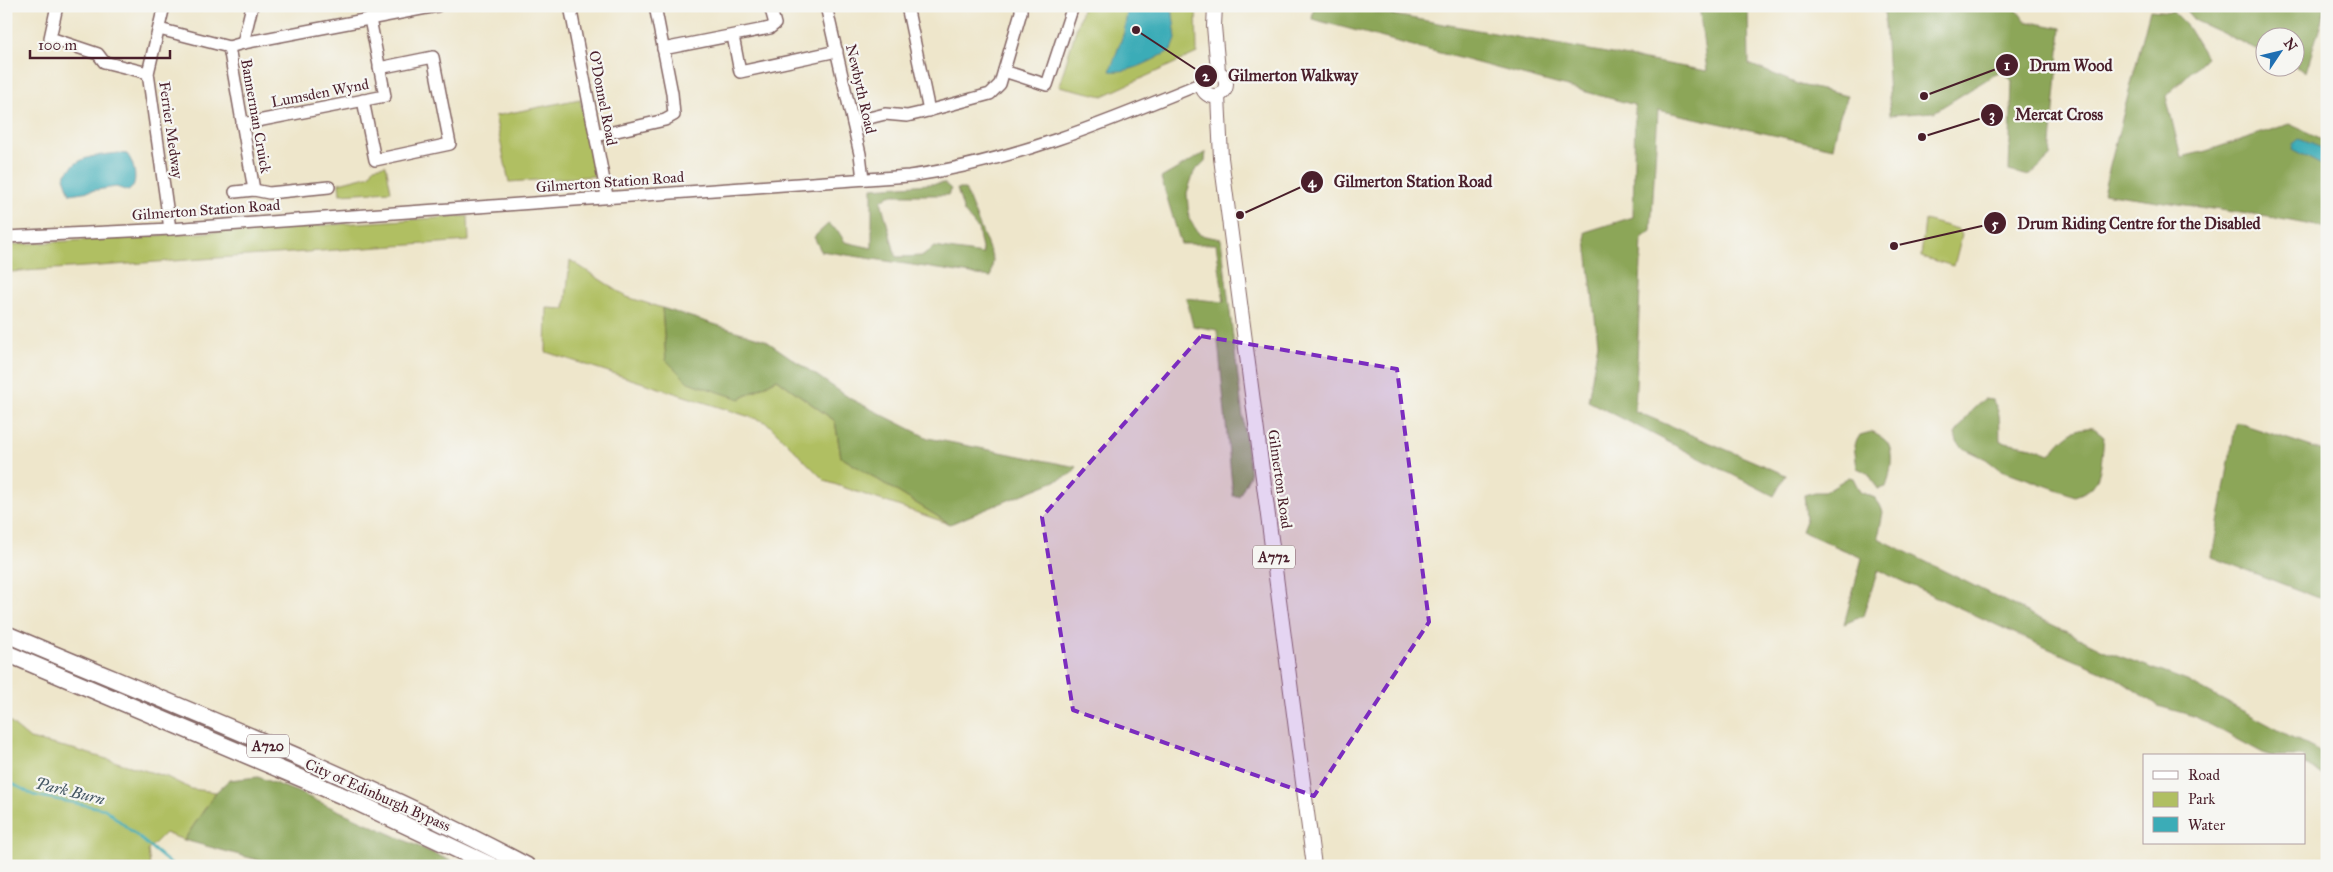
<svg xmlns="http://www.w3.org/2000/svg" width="2333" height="872" viewBox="0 0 2333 872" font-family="'IM FELL Great Primer',serif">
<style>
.green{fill:#b0bf62;stroke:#7d6f46}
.forest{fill:#8ca658;stroke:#6b6242}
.water{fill:#3bacb7;stroke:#426671}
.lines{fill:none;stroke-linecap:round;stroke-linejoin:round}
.stream{stroke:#3bacb7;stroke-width:2.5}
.minor-casing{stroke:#836563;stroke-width:14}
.major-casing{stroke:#836563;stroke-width:16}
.highway-casing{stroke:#836563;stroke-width:19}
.minor{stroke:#fff;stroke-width:11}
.major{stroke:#fff;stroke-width:14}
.highway{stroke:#fff;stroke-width:16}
.marked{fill:#7b2cbf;fill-opacity:0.2;stroke:#7b2cbf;stroke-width:4;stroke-dasharray:10 6;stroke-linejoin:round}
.labels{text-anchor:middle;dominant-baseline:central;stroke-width:4.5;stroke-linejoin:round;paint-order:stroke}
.shield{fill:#f6f6f2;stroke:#7e6067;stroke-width:1}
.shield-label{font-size:14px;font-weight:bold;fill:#4a1f2b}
.street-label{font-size:15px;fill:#4a1f2b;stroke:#f6f6f2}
.water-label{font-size:16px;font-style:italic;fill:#445763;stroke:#f6f6f2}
.leader{fill:none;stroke:#4a1f2b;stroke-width:2}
.callout-dot{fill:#4a1f2b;stroke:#f6f6f2;stroke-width:2}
.mark-label{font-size:15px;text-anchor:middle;font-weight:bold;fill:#fff}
.callout-label{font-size:16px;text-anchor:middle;font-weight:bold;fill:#4a1f2b;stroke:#f6f6f2;stroke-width:4.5;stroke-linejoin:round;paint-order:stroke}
</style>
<rect width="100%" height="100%" fill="#f6f6f2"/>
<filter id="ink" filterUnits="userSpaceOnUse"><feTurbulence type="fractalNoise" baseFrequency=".02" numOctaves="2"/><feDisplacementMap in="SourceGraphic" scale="10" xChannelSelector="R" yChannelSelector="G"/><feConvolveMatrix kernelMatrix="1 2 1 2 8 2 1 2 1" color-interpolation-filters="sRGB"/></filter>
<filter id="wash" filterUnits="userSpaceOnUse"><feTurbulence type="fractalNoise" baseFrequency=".0096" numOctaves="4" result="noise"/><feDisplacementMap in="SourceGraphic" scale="20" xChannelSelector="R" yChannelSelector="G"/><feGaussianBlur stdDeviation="1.12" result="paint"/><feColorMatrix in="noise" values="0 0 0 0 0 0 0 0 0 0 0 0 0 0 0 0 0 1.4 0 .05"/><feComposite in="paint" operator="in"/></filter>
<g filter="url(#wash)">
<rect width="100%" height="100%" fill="#eee6cb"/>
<g class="green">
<path d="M1083,6H1196L1197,53L1103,96L1059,86Z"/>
<path d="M580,99L595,176L509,182L495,116Z"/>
<path d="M386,165L391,191L340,194L339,183L370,175L374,167Z"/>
<path d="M468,216L469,241L10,272L6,270V245Z"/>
<path d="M1925,220L1958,229L1962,235L1954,266L1921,257Z"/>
<path d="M570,260L627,297L662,308L666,360L740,399L777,379L835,421L841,457L950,524L825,481L766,422L546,352L547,308L565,309Z"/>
<path d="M6,719L30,739L73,749L167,777L191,789L216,792L184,840L165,833L148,850L150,866H6Z"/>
</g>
<g class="forest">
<path d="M1314,6H1343L1707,71L1699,6H1748L1749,64L1800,85L1848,96L1839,118L1833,148L1658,110L1651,231L1642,238L1635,411L1786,475L1774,496L1588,401L1598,343L1585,232L1633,217L1635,105L1312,19Z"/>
<path d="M1884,6H2014L2025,21L2061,28L2050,157L2029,176L2009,171L2012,81L2002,70L1934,112L1890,115Z"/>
<path d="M2182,6H2326L2306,72L2296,67V38H2266L2265,53L2194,20Z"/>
<path d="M2150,10L2173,12L2187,26L2206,57L2166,96L2181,157L2206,151L2289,124L2327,141V228L2275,218L2103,193Z"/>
<path d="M1206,152L1205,161L1194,172L1187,193L1189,219L1200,235L1221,239L1250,475L1239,496H1233L1217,330L1193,326L1186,298L1224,302L1216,244H1181L1161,178Z"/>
<path d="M944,183L951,189L948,195H889L881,201L896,257L923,256L934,247L983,254L978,229L964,212L957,189H965L993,259L991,277L821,251L814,237L828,224L838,231L845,242L872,248V188Z"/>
<path d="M662,308L765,340L851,399L928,438L1077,467L1070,475L950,524L841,457L835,421L777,379L740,399L688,382L666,360Z"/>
<path d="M1984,399L1992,400C2002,412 1999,426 2000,441L2032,447L2050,454C2062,440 2072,426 2093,428L2104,437C2102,451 2103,475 2092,487C2088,491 2081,494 2075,496L1999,469L1986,459L1963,448L1957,442L1955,434L1972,410Z"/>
<path d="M2236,422L2327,452V601L2212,557Z"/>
<path d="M1871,432C1876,434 1881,437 1885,440C1896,450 1890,475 1886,487L1878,489L1868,473L1857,468L1854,445L1860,435Z"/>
<path d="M1849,477L1853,478L1860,492L1875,498L1880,505L1883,512L1878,538L2103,650L2187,681L2327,756V778L2312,767L2304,765V756H2272L2263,753L2194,716L2158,706L2115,677L2042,646L1878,570L1863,616L1844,624L1862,558L1801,531L1806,518L1804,495L1815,492H1824Z"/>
<path d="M258,777L295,791L462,866H280L184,840L216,792L229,780Z"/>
</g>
<g class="water">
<path d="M1128,6H1172L1176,39L1172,50C1152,60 1133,73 1110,71L1124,32Z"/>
<path d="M2299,139L2327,150V168L2292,149L2293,144Z"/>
<path d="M119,153L127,154C134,162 140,185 128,191L116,187L70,194L64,177C77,155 95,156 119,153Z"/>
</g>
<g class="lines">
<path class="stream" d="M6,780L33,795L105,809L173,866"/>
</g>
</g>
<g filter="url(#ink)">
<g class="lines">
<defs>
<g id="minor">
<path d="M57,6L50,38L98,54L104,62L148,73"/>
<path d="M164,6L148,73L170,229"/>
<path d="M570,6L607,196"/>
<path d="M826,6L860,154L863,179"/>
<path d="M907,6L929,111"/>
<path d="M159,29L229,47L243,43L437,6"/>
<path d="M733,36L740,72L837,51"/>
<path d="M243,43L252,6"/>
<path d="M229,47L254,190"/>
<path d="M663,49L770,28L775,24L770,6"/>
<path d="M1004,71L1047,85L1073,6"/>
<path d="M363,100L375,160L450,144L433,57L379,68"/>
<path d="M853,122L885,114L907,116L920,113L990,94L1000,84L1021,12V6"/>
<path d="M242,124L385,96L370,19"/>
<path d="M595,136L665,120L674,115L672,93L655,6"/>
<path d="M235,192L254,190L269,193L329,187"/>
<path d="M6,237L170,229L909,176C1011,162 1107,122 1202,83"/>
</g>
<g id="major">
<path d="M1215,6L1214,26L1218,71"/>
<circle cx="1214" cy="84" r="12"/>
<path d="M1218,96L1221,158L1314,866"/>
</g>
<g id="highway">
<path d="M6,634C181,708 359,777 527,866"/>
<path d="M6,653L350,799L492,866"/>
</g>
</defs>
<use href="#minor" class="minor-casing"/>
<use href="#major" class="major-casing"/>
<use href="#highway" class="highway-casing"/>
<use href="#minor" class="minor"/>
<use href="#major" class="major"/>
<use href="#highway" class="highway"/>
</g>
</g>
<path class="marked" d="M1201,336L1397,369L1429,622L1314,796L1073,710L1042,517Z"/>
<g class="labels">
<g class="shield">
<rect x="1253" y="545.5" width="42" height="23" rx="4"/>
<rect x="247" y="734.5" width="42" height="23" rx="4"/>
</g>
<g class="shield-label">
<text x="1274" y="557">A772</text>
<text x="268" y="746">A720</text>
</g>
<g class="street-label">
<text transform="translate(861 89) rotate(77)">Newbyth Road</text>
<text transform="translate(320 93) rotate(-11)">Lumsden Wynd</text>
<text transform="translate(603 98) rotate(79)">O'Donnel Road</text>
<text transform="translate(256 116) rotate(80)">Bannerman Cruick</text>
<text transform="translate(171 130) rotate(82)">Ferrier Medway</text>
<text transform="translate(610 182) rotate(-4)">Gilmerton Station Road</text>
<text transform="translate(206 210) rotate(-4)">Gilmerton Station Road</text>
<text transform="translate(1280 479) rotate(82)">Gilmerton Road</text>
<text transform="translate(378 795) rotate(24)">City of Edinburgh Bypass</text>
</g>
<g class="water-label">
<text transform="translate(70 791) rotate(14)">Park Burn</text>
</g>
</g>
<path class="leader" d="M1924 96L2007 65M1136 30L1206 76M1922 137L1992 115M1240 215L1312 182M1894 246L1995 223"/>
<g class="callout-dot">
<circle cx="1924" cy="96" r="5"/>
<circle cx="1136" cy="30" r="5"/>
<circle cx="1922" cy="137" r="5"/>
<circle cx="1240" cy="215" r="5"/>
<circle cx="1894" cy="246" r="5"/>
<circle cx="2007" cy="65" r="12"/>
<circle cx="1206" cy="76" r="12"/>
<circle cx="1992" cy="115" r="12"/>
<circle cx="1312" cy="182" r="12"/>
<circle cx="1995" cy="223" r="12"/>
</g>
<g class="mark-label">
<text x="2007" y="70">1</text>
<text x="1206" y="81">2</text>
<text x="1992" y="120">3</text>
<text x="1312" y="187">4</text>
<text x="1995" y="229">5</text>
</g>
<g class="callout-label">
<text x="2071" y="71">Drum Wood</text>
<text x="1293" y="81">Gilmerton Walkway</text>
<text x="2059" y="120">Mercat Cross</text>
<text x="1413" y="187">Gilmerton Station Road</text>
<text x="2139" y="229">Drum Riding Centre for the Disabled</text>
</g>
<rect width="2333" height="872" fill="none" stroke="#f6f6f2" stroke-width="25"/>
<rect x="2143" y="754" width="162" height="90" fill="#f6f6f2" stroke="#b1a0a2"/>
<rect x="2153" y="771" width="25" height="8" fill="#ffffff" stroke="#b1a0a2"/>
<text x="2188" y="780" font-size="15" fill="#4a1f2b">Road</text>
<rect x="2153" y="792" width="25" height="15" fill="#b0bf62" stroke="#b1a0a2"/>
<text x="2188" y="804" font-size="15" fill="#4a1f2b">Park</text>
<rect x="2153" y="817" width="25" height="15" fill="#3bacb7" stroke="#b1a0a2"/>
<text x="2188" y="830" font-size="15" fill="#4a1f2b">Water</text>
<g transform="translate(2280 52) rotate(55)"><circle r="24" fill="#f6f6f2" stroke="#b1a0a2"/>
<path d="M0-4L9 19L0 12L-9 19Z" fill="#1f6fb2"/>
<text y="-8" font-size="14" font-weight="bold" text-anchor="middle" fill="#4a1f2b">N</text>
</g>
<path d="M30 50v8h140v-8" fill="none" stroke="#4a1f2b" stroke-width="2.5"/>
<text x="38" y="50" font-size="15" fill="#4a1f2b" stroke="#f6f6f2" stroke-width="4" paint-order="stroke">100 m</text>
</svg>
